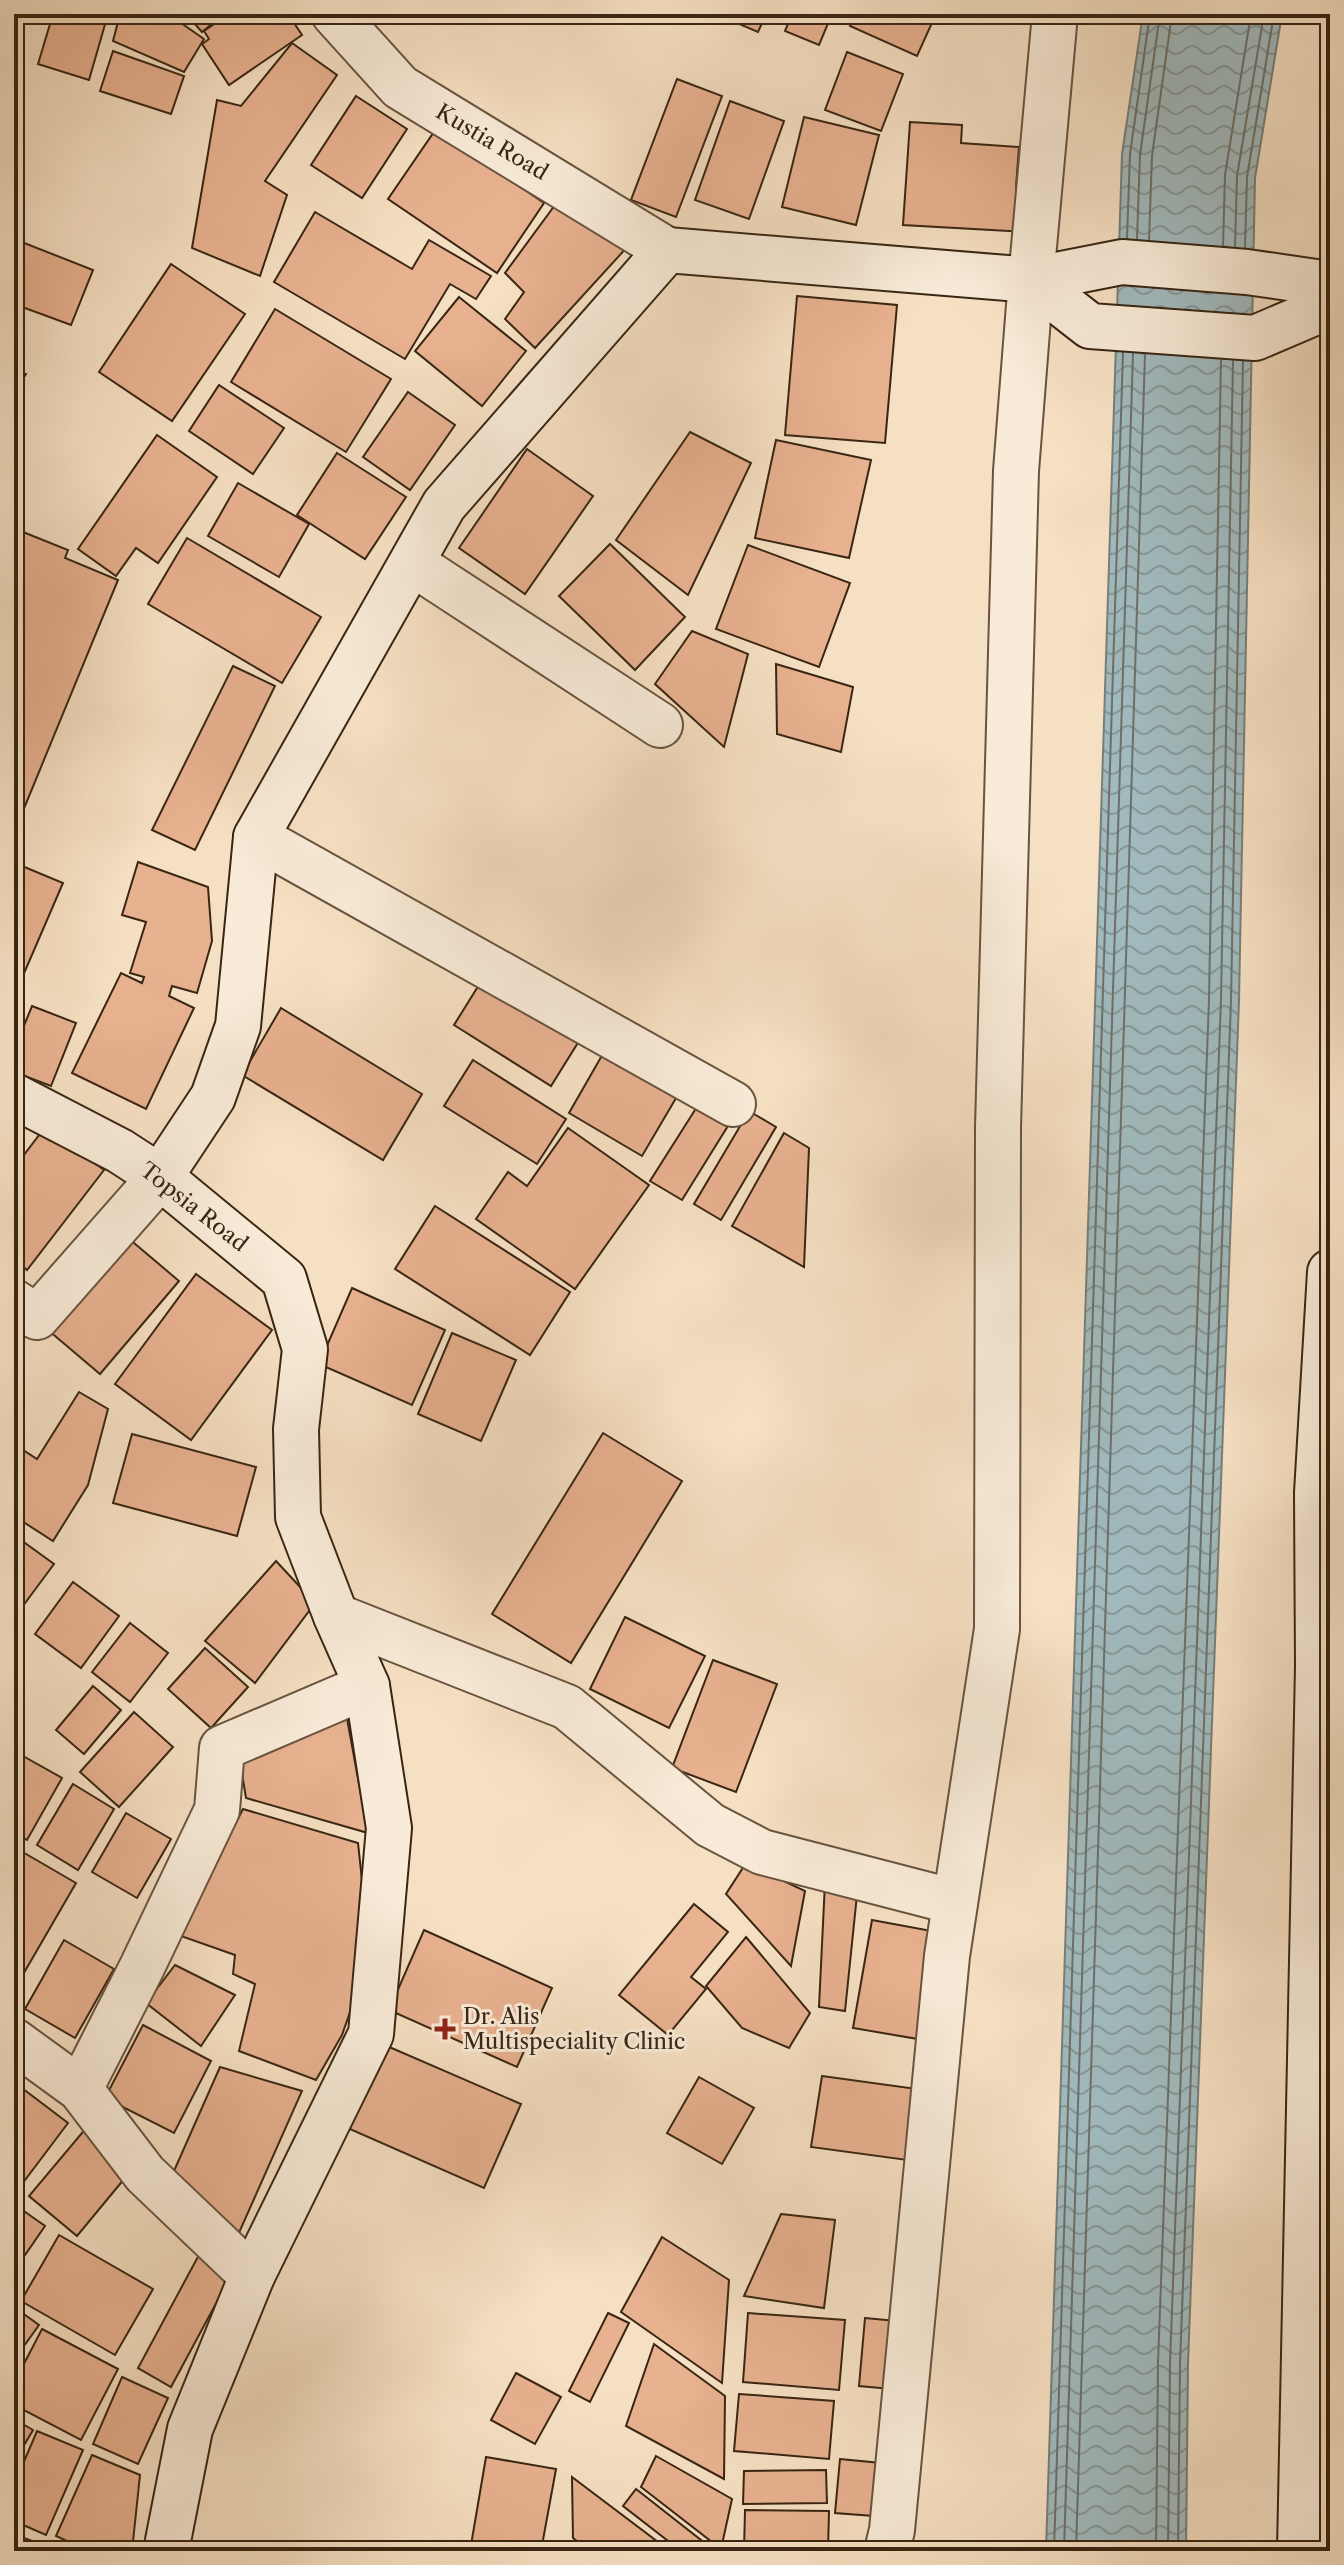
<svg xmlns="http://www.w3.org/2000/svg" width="1344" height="2565" viewBox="0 0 1344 2565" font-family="'Libre Caslon Text',serif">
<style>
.water{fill:url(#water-waves);stroke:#777f7a;stroke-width:2}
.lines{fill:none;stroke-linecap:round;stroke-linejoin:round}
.shore{stroke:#6c7068;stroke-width:2}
.building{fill:#e8b190;stroke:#382613;stroke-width:2}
.street-casing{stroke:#68543f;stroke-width:48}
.secondary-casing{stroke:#382613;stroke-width:48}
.street{stroke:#f9ebd8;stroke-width:44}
.secondary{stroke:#f9ebd8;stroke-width:44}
.poi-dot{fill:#8f2418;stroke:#f9ebd8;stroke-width:3}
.labels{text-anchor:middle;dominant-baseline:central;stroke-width:6;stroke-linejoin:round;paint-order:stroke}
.street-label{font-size:22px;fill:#382613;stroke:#f9ebd8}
.poi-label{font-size:22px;fill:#382613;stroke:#f9ebd8;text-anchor:start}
</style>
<defs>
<pattern id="water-waves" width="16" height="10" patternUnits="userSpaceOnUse" patternTransform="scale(2)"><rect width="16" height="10" fill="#a1babe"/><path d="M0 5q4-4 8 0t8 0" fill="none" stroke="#849799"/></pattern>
</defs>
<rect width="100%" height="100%" fill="#f6e0c3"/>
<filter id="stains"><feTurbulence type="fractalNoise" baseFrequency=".0025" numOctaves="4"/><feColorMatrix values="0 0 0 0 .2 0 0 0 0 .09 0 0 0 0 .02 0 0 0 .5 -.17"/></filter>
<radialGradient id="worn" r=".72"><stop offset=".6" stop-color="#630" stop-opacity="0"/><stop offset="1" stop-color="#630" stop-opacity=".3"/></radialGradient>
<path class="water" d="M1143,14H1282L1255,178L1239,1001L1188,2364L1186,2551H1046L1122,154Z"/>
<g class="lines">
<g class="shore">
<path d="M1127,238L1130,154L1150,14"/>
<path d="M1137,239L1140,155L1160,14"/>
<path d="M1149,240L1152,156L1172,14"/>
<path d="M1223,246L1225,175L1251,14"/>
<path d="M1235,247L1237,176L1264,14"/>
<path d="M1245,248L1247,177L1274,14"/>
<path d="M1054,2551L1123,352"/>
<path d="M1064,2551L1133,353"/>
<path d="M1076,2551L1145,354"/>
<path d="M1156,2551L1158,2363L1209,1000L1221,360"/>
<path d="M1168,2551L1170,2363L1221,1000L1233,360"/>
<path d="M1178,2551L1180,2364L1231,1001L1243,361"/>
</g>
</g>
<g class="building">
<path d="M53,14H108L89,80L38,64Z"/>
<path d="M120,14H168L204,39L184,72L113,41Z"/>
<path d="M186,14H224L202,32Z"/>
<path d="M229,14H288L302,35L229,85L202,44L209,39L204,31Z"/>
<path d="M716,14H766L758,32Z"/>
<path d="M792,14H832L819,45L785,31Z"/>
<path d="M855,14H936L917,56L850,26Z"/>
<path d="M292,43L337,75L265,181L287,195L260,276L192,248L217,100L241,106Z"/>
<path d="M113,51L184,76L171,114L100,91Z"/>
<path d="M847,52L903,74L881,131L825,110Z"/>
<path d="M677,79L722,96L676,217L631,200Z"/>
<path d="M356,96L407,129L362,198L311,165Z"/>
<path d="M730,101L784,121L749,219L695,200Z"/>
<path d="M804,117L879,135L856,225L782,207Z"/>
<path d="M910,122L962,125L961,143L1019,147L1016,187L1029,188L1026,232L903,225Z"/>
<path d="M436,129L544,203L497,273L388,199Z"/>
<path d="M555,205L629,245L535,348L505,319L524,292L505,273Z"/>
<path d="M315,212L412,269L429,240L491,276L476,299L450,284L405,359L274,282Z"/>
<path d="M14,239L93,270L71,325L14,304Z"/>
<path d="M171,264L245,314L172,421L99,372Z"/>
<path d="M797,296L897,305L885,443L785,435Z"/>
<path d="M459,297L526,351L482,406L415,351Z"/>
<path d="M275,309L391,379L346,452L231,382Z"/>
<path d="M14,370L26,374L14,393Z"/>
<path d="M219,385L284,428L253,474L189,431Z"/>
<path d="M408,392L455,425L410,490L363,457Z"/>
<path d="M690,432L751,463L688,595L616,540Z"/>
<path d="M157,435L217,477L158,563L136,548L116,576L78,549Z"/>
<path d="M776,440L871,460L849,558L755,538Z"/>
<path d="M527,449L593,496L525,594L459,548Z"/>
<path d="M337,453L406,497L365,559L297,515Z"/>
<path d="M238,483L309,524L279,577L208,536Z"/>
<path d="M23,532L68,550L65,558L118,580L18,823L14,822V554Z"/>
<path d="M187,538L321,617L282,683L148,604Z"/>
<path d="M610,544L685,617L635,670L559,596Z"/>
<path d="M748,545L850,583L819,667L716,629Z"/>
<path d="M692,631L748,654L724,747L655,684Z"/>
<path d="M776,664L853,687L841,752L777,734Z"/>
<path d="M233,666L275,686L195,850L152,830Z"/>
<path d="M138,862L208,887L212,941L197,993L172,986L169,996L194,1008L146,1109L72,1073L121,973L142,983L144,977L130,973L146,922L122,915Z"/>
<path d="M22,866L63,883L19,985L14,983V884Z"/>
<path d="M487,972L584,1033L551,1086L454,1025Z"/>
<path d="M14,994L23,998L14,1021Z"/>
<path d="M32,1006L76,1023L51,1086L14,1072V1050Z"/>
<path d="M281,1008L422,1094L383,1160L242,1075Z"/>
<path d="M612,1038L686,1081L642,1156L569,1113Z"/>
<path d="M473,1060L566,1119L537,1164L444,1106Z"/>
<path d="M700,1102L731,1121L682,1200L650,1181Z"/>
<path d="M749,1111L776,1127L721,1220L694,1204Z"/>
<path d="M46,1126L104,1170L27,1270L14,1259V1168Z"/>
<path d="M568,1128L649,1185L575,1289L476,1219L508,1172L527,1186Z"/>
<path d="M784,1133L809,1148L804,1267L732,1226Z"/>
<path d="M435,1206L570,1292L530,1355L395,1269Z"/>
<path d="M121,1232L179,1281L100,1374L42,1325Z"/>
<path d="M196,1274L272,1330L191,1440L115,1384Z"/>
<path d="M352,1288L445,1330L412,1405L319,1364Z"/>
<path d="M452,1333L516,1360L481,1441L418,1414Z"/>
<path d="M79,1392L108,1409L88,1485L53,1541L14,1516V1444L37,1459Z"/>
<path d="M603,1433L682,1481L571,1663L492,1614Z"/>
<path d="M132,1434L256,1467L237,1536L113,1503Z"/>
<path d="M14,1535L54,1564L14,1618Z"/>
<path d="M276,1561L315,1603L255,1683L205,1641Z"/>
<path d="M73,1582L119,1616L81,1668L35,1634Z"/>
<path d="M625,1617L705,1656L669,1728L590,1689Z"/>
<path d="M130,1623L168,1653L130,1702L92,1672Z"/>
<path d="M205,1648L248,1687L211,1728L168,1689Z"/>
<path d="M713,1660L777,1684L736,1792L672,1768Z"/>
<path d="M93,1686L121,1710L84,1754L56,1730Z"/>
<path d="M344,1702L368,1833L246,1798L239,1755Z"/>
<path d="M134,1712L173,1747L119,1807L80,1772Z"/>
<path d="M14,1751L62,1778L27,1840L14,1833Z"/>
<path d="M73,1784L114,1809L78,1870L37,1845Z"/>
<path d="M243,1809L358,1843L367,1927L355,1998L342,2035L316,2080L239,2051L255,1984L233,1974L235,1955L178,1935Z"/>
<path d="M126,1813L171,1839L137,1898L92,1872Z"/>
<path d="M14,1847L76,1883L14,1990Z"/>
<path d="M746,1863L805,1891L791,1966L726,1894Z"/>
<path d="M825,1882L858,1885L845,2011L819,2007Z"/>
<path d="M694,1904L728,1932L691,1977L706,1989L668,2035L619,1995Z"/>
<path d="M872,1920L937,1932L918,2039L853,2028Z"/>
<path d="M424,1930L552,1988L517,2067L389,2010Z"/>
<path d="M746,1937L810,2013L789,2048L742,2028L706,1986Z"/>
<path d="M64,1940L114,1969L75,2038L25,2009Z"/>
<path d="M175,1965L235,1995L201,2046L146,2003Z"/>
<path d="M143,2025L211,2061L174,2133L105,2098Z"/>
<path d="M380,2043L521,2104L484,2188L343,2126Z"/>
<path d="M220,2067L302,2091L234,2244L166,2189Z"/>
<path d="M822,2076L917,2089L907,2160L811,2147Z"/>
<path d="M699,2077L754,2108L722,2164L667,2133Z"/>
<path d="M14,2082L68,2123L16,2192L14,2190Z"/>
<path d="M87,2127L134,2167L77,2236L29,2196Z"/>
<path d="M14,2204L45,2226L14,2271Z"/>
<path d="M781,2214L835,2220L824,2308L744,2296Z"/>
<path d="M59,2235L153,2289L115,2355L21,2301Z"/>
<path d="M662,2237L729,2280L722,2383L621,2312Z"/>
<path d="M200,2253L227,2283L171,2387L138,2368Z"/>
<path d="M14,2307L39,2325L14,2360Z"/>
<path d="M608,2313L629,2323L590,2402L569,2391Z"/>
<path d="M748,2313L845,2320L839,2390L743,2382Z"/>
<path d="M865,2318L907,2322L902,2390L859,2386Z"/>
<path d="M42,2329L118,2369L81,2440L14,2405V2383Z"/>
<path d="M654,2344L725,2396L724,2479L626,2426Z"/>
<path d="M516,2373L561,2397L535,2444L491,2420Z"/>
<path d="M122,2377L168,2398L138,2464L93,2444Z"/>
<path d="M739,2394L834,2401L829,2459L734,2451Z"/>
<path d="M14,2419L33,2430L14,2462Z"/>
<path d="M37,2431L83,2450L46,2535L14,2521V2485Z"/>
<path d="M92,2455L140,2475L132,2551H89L56,2536Z"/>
<path d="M656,2456L732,2499L721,2549L641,2487Z"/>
<path d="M486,2457L556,2469L541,2551H470Z"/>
<path d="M840,2459L891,2464L887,2517L835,2513Z"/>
<path d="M826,2470L827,2503L743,2504L744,2471Z"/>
<path d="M572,2477L670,2551H590L573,2538Z"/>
<path d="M636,2489L715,2551H681L623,2506Z"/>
<path d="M745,2510L829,2511L828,2551H744Z"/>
<path d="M24,2538L59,2551H17Z"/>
</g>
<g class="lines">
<defs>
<g id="street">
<path d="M334,14L400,87L667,250"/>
<path d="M412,563L660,725"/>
<path d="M256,837L733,1104"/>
<path d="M14,1302L37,1317L160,1177"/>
<path d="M336,1616L567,1707L710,1825L762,1852L955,1902"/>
<path d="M14,2041L80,2089L145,2174L252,2276"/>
<path d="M80,2089L142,1967L217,1810L222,1748L367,1686"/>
<path d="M887,2551L892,2530L947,1956L997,1629L998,1128L1016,471L1031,280L1055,14"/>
</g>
<g id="secondary">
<path d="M1031,280L1090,326L1255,338L1330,306"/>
<path d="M14,1096L120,1151L160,1177L284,1279L305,1349L296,1429L298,1517L336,1616L367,1686L389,1828L371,2034L252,2276L190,2429L166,2551"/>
<path d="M160,1177L213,1097L238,1026L256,837L444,505L667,250L1031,280L1122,262L1247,272L1330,284"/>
<path d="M1300,2551L1318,1666L1317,1493L1330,1272"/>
</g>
</defs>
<use href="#street" class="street-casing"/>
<use href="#secondary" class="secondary-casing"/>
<use href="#street" class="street"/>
<use href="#secondary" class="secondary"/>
</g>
<path class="poi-dot" d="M441 2017h8v8h8v8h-8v8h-8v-8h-8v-8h8z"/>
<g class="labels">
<g class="street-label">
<text transform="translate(492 142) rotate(31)">Kustia Road</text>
<text transform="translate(194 1207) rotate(38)">Topsia Road</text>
</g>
<g class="poi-label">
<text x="463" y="2016">Dr. Alis<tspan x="463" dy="25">Multispeciality Clinic</tspan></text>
</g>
</g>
<rect width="1344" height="2565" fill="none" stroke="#f6e0c3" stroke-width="48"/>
<rect x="16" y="16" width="1312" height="2533" fill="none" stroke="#382613" stroke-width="4"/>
<rect x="24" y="24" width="1296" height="2517" fill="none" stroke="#382613" stroke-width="2"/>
<rect width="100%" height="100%" filter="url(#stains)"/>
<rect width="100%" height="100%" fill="url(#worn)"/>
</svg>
